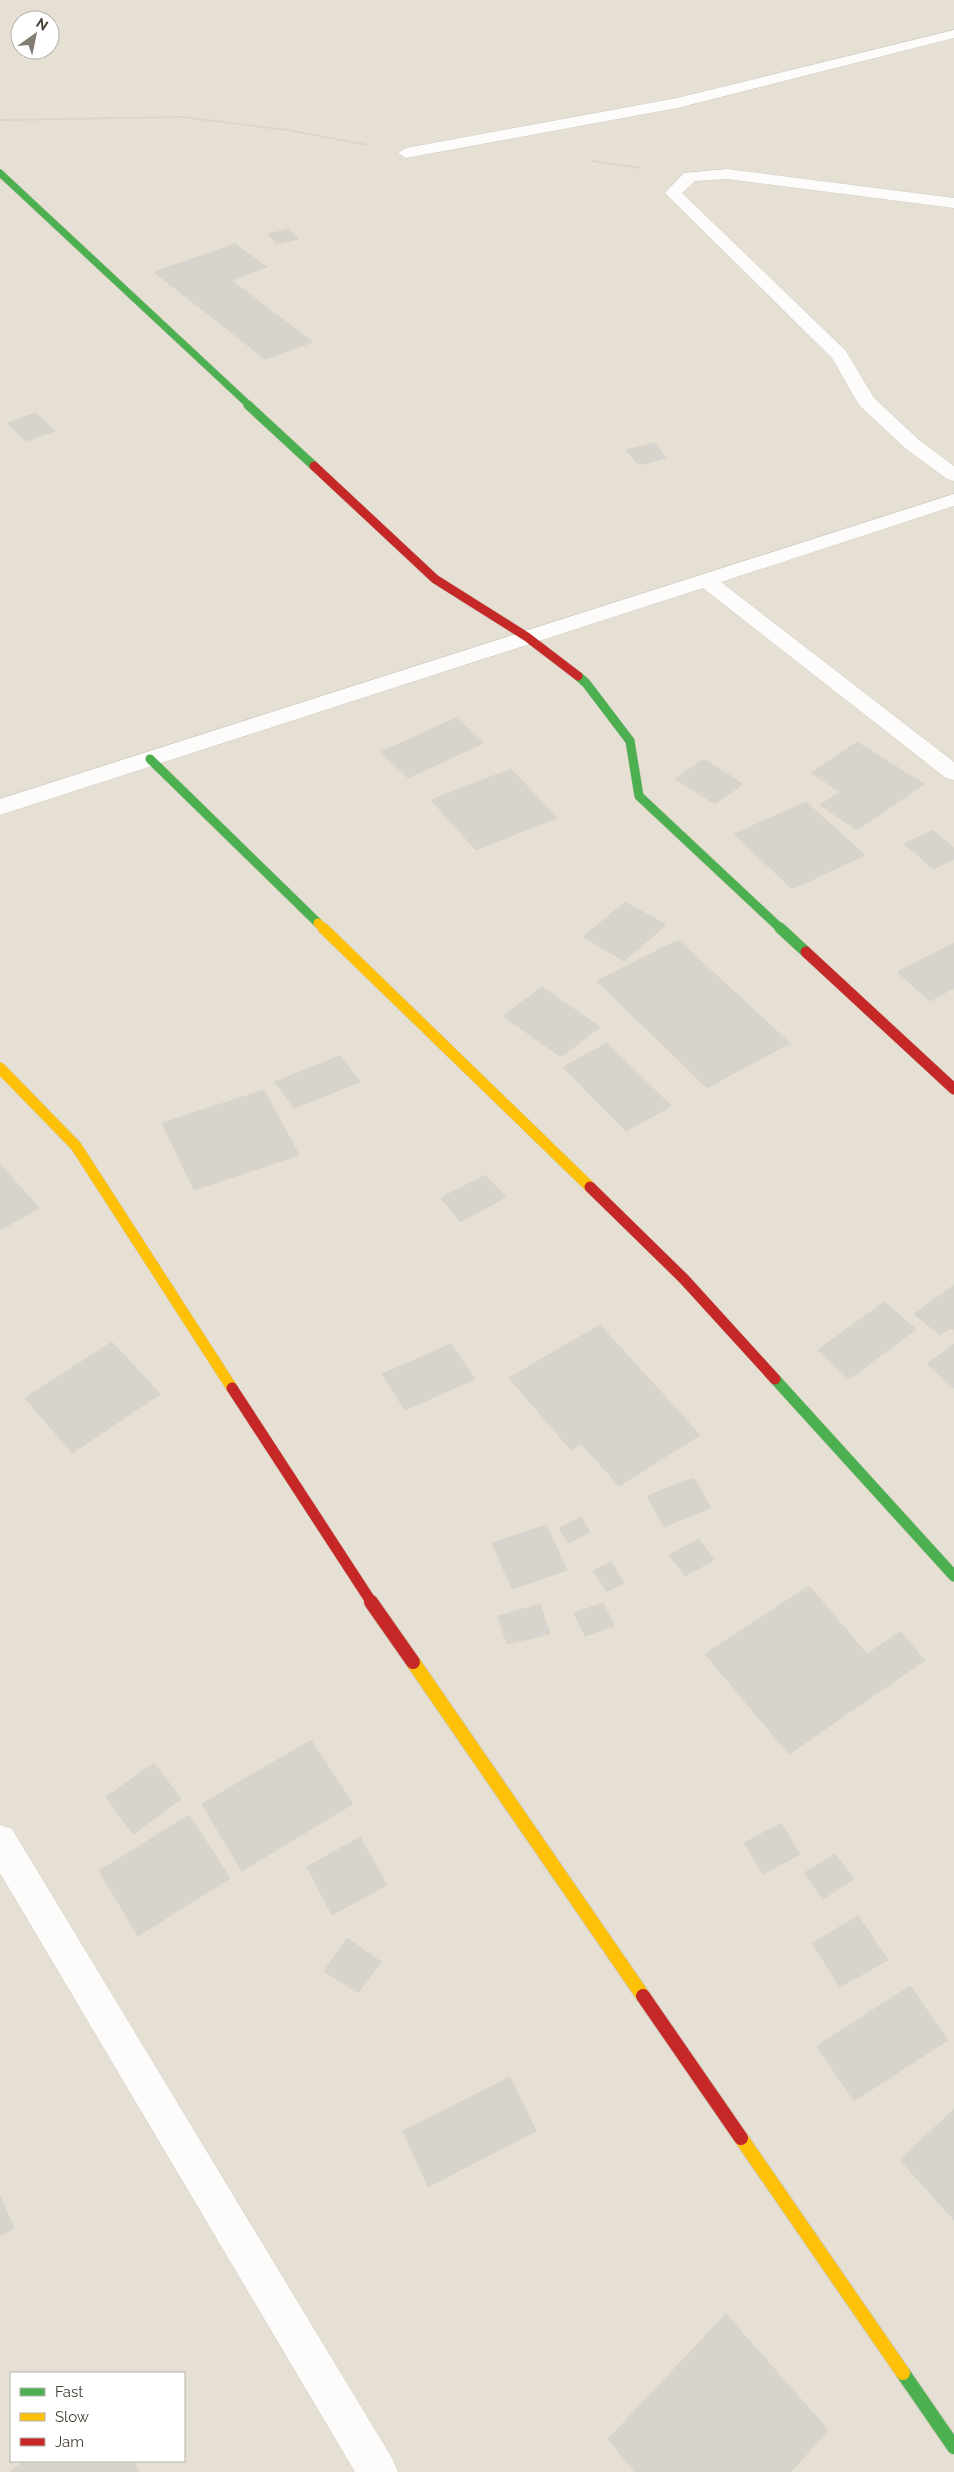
<svg xmlns="http://www.w3.org/2000/svg" width="954" height="2472" viewBox="0 0 954 2472" font-family="Raleway,sans-serif">
<style>
.residential{fill:#e5e0d3;fill-rule:evenodd}
.building{fill:#d8d4cd;stroke:#d8d4cc}
.lines{fill:none;stroke-linecap:round;stroke-linejoin:round}
.street-casing{stroke:#cecbc4;stroke-width:1}
.fast-far3-casing{stroke:#d0cbbc;stroke-width:8}
.fast-far2-casing{stroke:#d0cbbc;stroke-width:10}
.fast-far1-casing{stroke:#d0cbbc;stroke-width:12}
.fast-casing{stroke:#d0cbbc;stroke-width:16}
.slow-far2-casing{stroke:#d0cbbc;stroke-width:10}
.slow-far1-casing{stroke:#d0cbbc;stroke-width:12}
.slow-casing{stroke:#d0cbbc;stroke-width:16}
.jam-far2-casing{stroke:#d0cbbc;stroke-width:10}
.jam-far1-casing{stroke:#d0cbbc;stroke-width:12}
.jam-casing{stroke:#d0cbbc;stroke-width:16}
.path{stroke:#cecbc5;stroke-width:2;stroke-dasharray:1 1;stroke-linecap:butt}
.street{fill:#fdfcfb;fill-rule:evenodd}
.fast-far3{stroke:#4caf50;stroke-width:7}
.fast-far2{stroke:#4caf50;stroke-width:9}
.fast-far1{stroke:#4caf50;stroke-width:11}
.fast{stroke:#4caf50;stroke-width:14}
.slow-far2{stroke:#ffc107;stroke-width:9}
.slow-far1{stroke:#ffc107;stroke-width:11}
.slow{stroke:#ffc107;stroke-width:14}
.jam-far2{stroke:#c62828;stroke-width:9}
.jam-far1{stroke:#c62828;stroke-width:11}
.jam{stroke:#c62828;stroke-width:14}
</style>
<rect width="100%" height="100%" fill="#f0ede6"/>
<path class="residential" d="M0,0H954V2472H0ZM20,20H50V50H20ZM11,2373H184V2461H11Z"/>
<g class="building">
<path d="M289,229L298,239L277,244L268,234Z"/>
<path d="M235,244L267,267L231,280L313,342L265,359L154,272Z"/>
<path d="M35,413L55,431L26,441L7,423Z"/>
<path d="M654,443L667,458L639,465L626,450Z"/>
<path d="M456,718L484,743L408,778L381,752Z"/>
<path d="M857,742L924,784L857,830L820,805L841,792L811,773Z"/>
<path d="M704,759L743,784L715,804L675,779Z"/>
<path d="M511,769L557,818L476,850L431,800Z"/>
<path d="M806,802L865,855L792,889L734,834Z"/>
<path d="M933,830L954,848V859L934,869L904,844Z"/>
<path d="M625,902L666,925L624,961L583,937Z"/>
<path d="M678,940L790,1043L707,1088L597,981Z"/>
<path d="M954,943V988L930,1001L897,972Z"/>
<path d="M542,987L600,1027L561,1057L503,1016Z"/>
<path d="M607,1043L671,1106L626,1131L563,1067Z"/>
<path d="M340,1056L360,1082L294,1108L275,1082Z"/>
<path d="M264,1090L299,1155L194,1190L162,1123Z"/>
<path d="M0,1164L39,1208L0,1230Z"/>
<path d="M485,1175L506,1197L460,1222L441,1198Z"/>
<path d="M954,1285V1330L951,1328L940,1335L914,1314Z"/>
<path d="M884,1302L916,1329L849,1379L818,1350Z"/>
<path d="M600,1325L700,1435L619,1486L581,1443L571,1450L509,1378Z"/>
<path d="M112,1342L160,1394L72,1453L25,1398Z"/>
<path d="M451,1344L475,1379L405,1410L382,1374Z"/>
<path d="M954,1344V1388L927,1364Z"/>
<path d="M694,1478L711,1508L664,1527L647,1496Z"/>
<path d="M581,1517L590,1532L568,1543L559,1528Z"/>
<path d="M546,1525L567,1570L512,1589L492,1543Z"/>
<path d="M699,1539L714,1560L685,1576L669,1555Z"/>
<path d="M611,1562L624,1583L607,1591L593,1571Z"/>
<path d="M809,1586L867,1654L900,1632L925,1660L789,1754L705,1654Z"/>
<path d="M603,1603L614,1626L585,1636L574,1613Z"/>
<path d="M540,1604L550,1634L507,1644L498,1616Z"/>
<path d="M311,1740L353,1804L242,1871L202,1804Z"/>
<path d="M154,1763L181,1799L133,1834L106,1797Z"/>
<path d="M189,1815L230,1878L138,1936L99,1871Z"/>
<path d="M781,1823L800,1854L763,1874L744,1843Z"/>
<path d="M360,1837L387,1885L332,1915L307,1867Z"/>
<path d="M835,1854L854,1879L823,1899L804,1873Z"/>
<path d="M858,1916L888,1960L840,1987L812,1943Z"/>
<path d="M347,1938L381,1962L358,1993L324,1971Z"/>
<path d="M910,1986L948,2040L854,2101L817,2046Z"/>
<path d="M510,2077L536,2131L428,2187L403,2131Z"/>
<path d="M954,2109V2220L900,2160Z"/>
<path d="M0,2196L14,2228L0,2236Z"/>
<path d="M726,2314L828,2430L791,2472H635L608,2439Z"/>
<path d="M25,2461H134L139,2472H9Z"/>
</g>
<g class="lines">
<defs>
<g id="street">
<path d="M954,30V38L677,108L406,158L398,153L406,148L677,98Z"/>
<path d="M727,169L954,198V208L727,179L695,181L682,193L846,351L874,398L919,440L954,466V481L947,479L905,448L859,405L832,358L665,193L684,173Z"/>
<path d="M954,494V506L721,582L954,762V780L946,778L703,588L0,815V799Z"/>
<path d="M0,1825L12,1829L392,2458L398,2472H355L0,1873Z"/>
</g>
<path id="fast-far3" d="M0,173L250,406"/>
<g id="fast-far2">
<path d="M248,405L314,466"/>
<path d="M578,676L586,683L630,741L639,796L781,929"/>
<path d="M150,759L318,923"/>
</g>
<g id="fast-far1">
<path d="M780,928L806,952"/>
<path d="M775,1379L954,1576"/>
</g>
<path id="fast" d="M903,2373L954,2447"/>
<path id="slow-far2" d="M318,923L324,929"/>
<g id="slow-far1">
<path d="M323,928L590,1187"/>
<path d="M0,1068L76,1146L232,1388"/>
</g>
<g id="slow">
<path d="M413,1662L643,1996"/>
<path d="M741,2138L903,2373"/>
</g>
<path id="jam-far2" d="M314,466L435,579L527,637L578,676"/>
<g id="jam-far1">
<path d="M806,952L954,1089"/>
<path d="M590,1187L684,1279L775,1379"/>
<path d="M232,1388L372,1603"/>
</g>
<g id="jam">
<path d="M371,1602L413,1662"/>
<path d="M643,1996L741,2138"/>
</g>
</defs>
<use href="#street" class="street-casing"/>
<use href="#fast-far3" class="fast-far3-casing"/>
<use href="#fast-far2" class="fast-far2-casing"/>
<use href="#fast-far1" class="fast-far1-casing"/>
<use href="#fast" class="fast-casing"/>
<use href="#slow-far2" class="slow-far2-casing"/>
<use href="#slow-far1" class="slow-far1-casing"/>
<use href="#slow" class="slow-casing"/>
<use href="#jam-far2" class="jam-far2-casing"/>
<use href="#jam-far1" class="jam-far1-casing"/>
<use href="#jam" class="jam-casing"/>
<g class="path">
<path d="M0,120L183,117L288,130L367,145"/>
<path d="M592,161L640,168"/>
</g>
<use href="#street" class="street"/>
<use href="#fast-far3" class="fast-far3"/>
<use href="#fast-far2" class="fast-far2"/>
<use href="#fast-far1" class="fast-far1"/>
<use href="#fast" class="fast"/>
<use href="#slow-far2" class="slow-far2"/>
<use href="#slow-far1" class="slow-far1"/>
<use href="#slow" class="slow"/>
<use href="#jam-far2" class="jam-far2"/>
<use href="#jam-far1" class="jam-far1"/>
<use href="#jam" class="jam"/>
</g>
<rect x="10" y="2372" width="175" height="90" fill="#ffffff" stroke="#b5b2ad"/>
<rect x="20" y="2388" width="25" height="8" fill="#4caf50" stroke="#b5b2ad"/>
<text x="55" y="2397" font-size="15" fill="#463f33">Fast</text>
<rect x="20" y="2413" width="25" height="8" fill="#ffc107" stroke="#b5b2ad"/>
<text x="55" y="2422" font-size="15" fill="#463f33">Slow</text>
<rect x="20" y="2438" width="25" height="8" fill="#c62828" stroke="#b5b2ad"/>
<text x="55" y="2447" font-size="15" fill="#463f33">Jam</text>
<g transform="translate(35 35) rotate(33)"><circle r="24" fill="#ffffff" stroke="#b5b2ad"/>
<path d="M0-4L9 19L0 12L-9 19Z" fill="#827c72"/>
<text y="-8" font-size="14" font-weight="bold" text-anchor="middle" fill="#463f33">N</text>
</g>
</svg>
